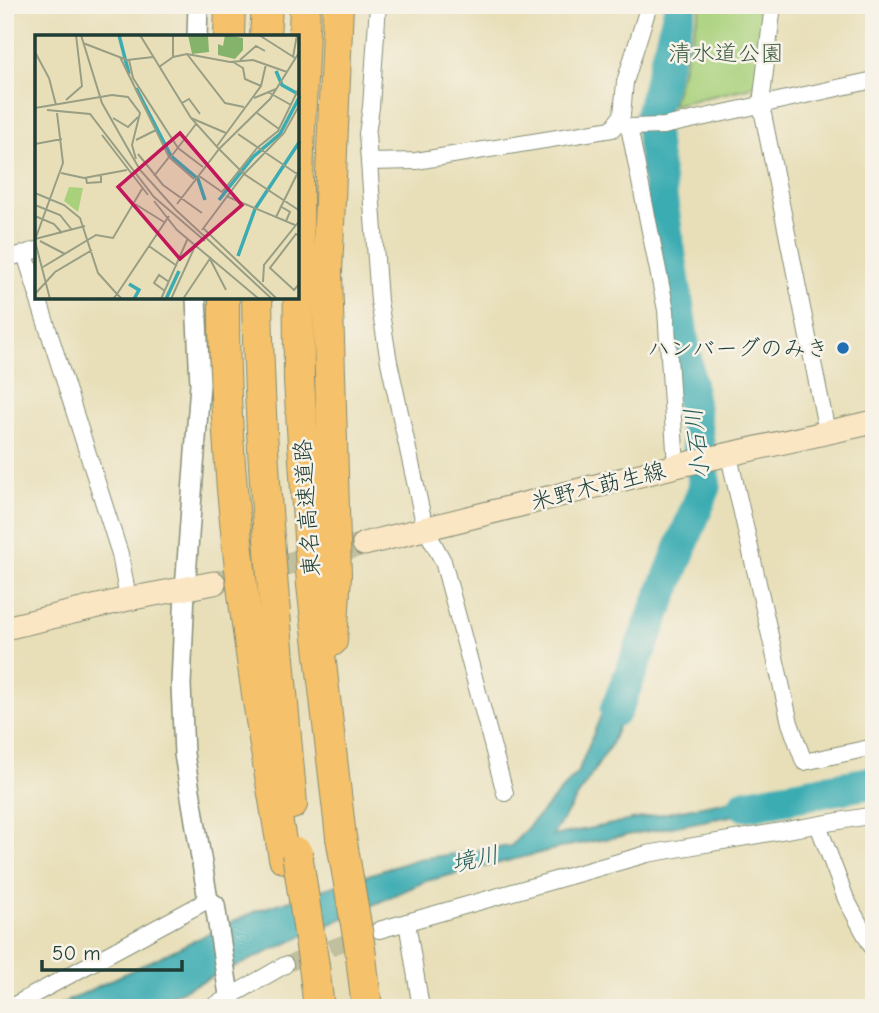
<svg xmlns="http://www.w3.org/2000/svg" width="879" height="1013" viewBox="0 0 879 1013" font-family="'Comic Neue','Klee One',sans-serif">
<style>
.green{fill:#a9d17c;stroke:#648758;stroke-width:2}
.water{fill:#3aacb2;stroke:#2c7473;stroke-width:2}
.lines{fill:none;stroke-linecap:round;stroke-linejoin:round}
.river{stroke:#3aacb2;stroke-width:33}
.minor-tunnel{stroke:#c0bf9e;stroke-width:16;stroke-dasharray:16 8;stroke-linecap:butt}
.secondary-tunnel{stroke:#c0bf9e;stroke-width:23;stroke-dasharray:23 11;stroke-linecap:butt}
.minor-casing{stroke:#848e76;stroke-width:18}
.tertiary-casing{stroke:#848e76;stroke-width:22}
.secondary-casing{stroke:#848e76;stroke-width:25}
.motorway-casing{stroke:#848e76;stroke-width:32}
.minor{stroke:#fff;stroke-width:16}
.tertiary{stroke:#fff;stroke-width:19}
.secondary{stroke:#fbe6c4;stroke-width:23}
.motorway{stroke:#f5c16b;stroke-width:30}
.motorway-bridge-casing{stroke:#848e76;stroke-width:32;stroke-linecap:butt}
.motorway-bridge{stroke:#f5c16b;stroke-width:30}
.poi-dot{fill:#1f6fb2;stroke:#f7f3e8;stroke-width:2.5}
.labels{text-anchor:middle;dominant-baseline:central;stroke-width:5;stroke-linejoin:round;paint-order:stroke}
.park-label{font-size:23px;fill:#3b5b42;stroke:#f7f3e8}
.poi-label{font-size:23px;fill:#1f3d34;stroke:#f7f3e8;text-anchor:end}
.street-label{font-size:23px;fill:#1f3d34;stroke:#f7f3e8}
.water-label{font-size:24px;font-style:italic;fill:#275e5a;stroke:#f7f3e8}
.inset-river{fill:none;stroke:#3aacb2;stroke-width:3.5}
.inset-road{fill:none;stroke:#989e84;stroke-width:2}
.view{fill:#c2185b;fill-opacity:0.15;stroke:#c2185b;stroke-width:3.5}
.inset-edge{fill:none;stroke:#1f3d34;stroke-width:3.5}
</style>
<rect width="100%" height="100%" fill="#f7f3e8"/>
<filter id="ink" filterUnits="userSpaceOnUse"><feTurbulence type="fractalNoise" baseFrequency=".0143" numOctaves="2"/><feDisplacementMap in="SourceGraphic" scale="14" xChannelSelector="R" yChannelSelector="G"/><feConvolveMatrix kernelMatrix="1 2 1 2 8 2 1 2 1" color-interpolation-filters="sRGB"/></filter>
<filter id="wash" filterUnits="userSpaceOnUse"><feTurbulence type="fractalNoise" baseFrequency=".00686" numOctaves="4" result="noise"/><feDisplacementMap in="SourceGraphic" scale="28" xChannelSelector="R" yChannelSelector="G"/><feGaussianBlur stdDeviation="1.57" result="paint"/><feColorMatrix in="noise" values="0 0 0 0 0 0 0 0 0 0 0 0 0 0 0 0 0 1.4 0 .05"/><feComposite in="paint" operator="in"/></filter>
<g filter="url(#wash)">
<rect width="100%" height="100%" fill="#e8dfb9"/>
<path class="green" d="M701,5H768L759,80L748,88L672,105Z"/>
<path class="water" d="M621,666L641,672L610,746L552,836L787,789L790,805L568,846L426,881L143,1008H53L256,911L418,859L511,846L578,772Z"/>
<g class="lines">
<g class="river">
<path d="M616,710L705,487L655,157L651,116L681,5"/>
<path d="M745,805L874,782"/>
</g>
</g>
</g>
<g filter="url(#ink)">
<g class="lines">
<path class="minor-tunnel" d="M285,965L362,936"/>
<path class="secondary-tunnel" d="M214,583L364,544"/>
<defs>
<g id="minor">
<path d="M378,5L371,107L367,134L379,301L389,362L425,528L443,561L505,793"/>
<path d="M773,5L761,104L827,432"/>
<path d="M619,123L629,127L664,126L874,80"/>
<path d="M629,127L666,310L676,466"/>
<path d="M370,162L416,161L612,129L622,115L625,82L649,5"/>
<path d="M25,254L37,292"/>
<path d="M5,259L37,250"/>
<path d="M38,298L120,554L128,599"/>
<path d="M729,456L790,723L804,762L874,747"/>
<path d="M818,825L846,899L874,951"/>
<path d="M407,922L421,1008"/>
<path d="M379,930L647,854L874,815"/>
<path d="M9,1008L208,900"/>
<path d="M210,1008L285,965"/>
</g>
<g id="tertiary">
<path d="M197,37L198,5"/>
<path d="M196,298L200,384L185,590L181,685L184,754L208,900L215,905L231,1008"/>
</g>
<g id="secondary">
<path d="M364,544L676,466L874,422"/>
<path d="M5,628L128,599L214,583"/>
</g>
<g id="motorway">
<path d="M305,5L298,178L299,381L312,585L341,837"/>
<path d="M229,37L230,5"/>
<path d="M265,37L267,5"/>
<path d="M224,298C223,489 251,670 284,858"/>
<path d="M257,298C260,467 277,636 292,804"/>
<path d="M332,641L336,575L327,273L338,5"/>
<path d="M360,948L367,1008"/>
<path d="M314,966L319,1008"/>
</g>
</defs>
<use href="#minor" class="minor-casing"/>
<use href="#tertiary" class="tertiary-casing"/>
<use href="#secondary" class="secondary-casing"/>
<use href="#motorway" class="motorway-casing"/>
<use href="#minor" class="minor"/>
<use href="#tertiary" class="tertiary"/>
<use href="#secondary" class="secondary"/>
<use href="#motorway" class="motorway"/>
<defs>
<g id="motorway-bridge">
<path d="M341,837L360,948"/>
<path d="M297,853L314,966"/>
</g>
</defs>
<use href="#motorway-bridge" class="motorway-bridge-casing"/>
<use href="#motorway-bridge" class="motorway-bridge"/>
</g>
</g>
<circle class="poi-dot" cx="843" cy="348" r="7"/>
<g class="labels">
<g class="park-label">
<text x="726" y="53">清水道公園</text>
</g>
<g class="poi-label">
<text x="829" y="348">ハンバーグのみき</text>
</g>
<g class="street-label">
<text transform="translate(598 486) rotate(-14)">米野木莇生線</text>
<text transform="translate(307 508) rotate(-94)">東名高速道路</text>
</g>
<g class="water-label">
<text transform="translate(697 444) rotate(-97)">小石川</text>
<text transform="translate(475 859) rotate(-12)">境川</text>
</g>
</g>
<g transform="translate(35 35)">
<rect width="264" height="264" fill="#e8dfb9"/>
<path d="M34,152L48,153L43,177L29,166Z" fill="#a9d17c"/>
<path d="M153,0H173L174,17L157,19ZM190,0L208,3V15L200,24L183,20V9L188,11Z" fill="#86b36c"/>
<path class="inset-river" d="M84,0L94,39M241,36L247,50L265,60M101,53L136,121L163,144L170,165M184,165L218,122L245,99L265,61M203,221L220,174L265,106M94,249L104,255L99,264M131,264L144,236"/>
<path class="inset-road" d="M46,0L67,68L105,135L141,175L237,264M105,0L156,83L184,114L142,169M224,0L260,23M48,8L92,25L118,22M265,16L235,64L184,114L209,139L265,176M0,17L14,43L21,70M152,19L190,68L209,72M85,22L134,122L119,141M138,22L152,19L195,27L218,25L252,37M258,22L262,0M94,25L98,43L143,113L168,132M205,25L221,11L230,16M198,27L208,33L210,44L226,51M124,32L138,22V0M233,57L256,70M219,63L241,54M31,65L47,51L41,0M147,68L154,64L165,79M0,73L77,60L93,62L105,78L97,110L101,124M12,75L55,79L119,162L170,206M222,78L244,94M78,83L93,92L103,82M156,83L191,98M203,99L265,141M67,100L113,160M101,105L121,95M0,109L27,104M182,111L226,51L231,29M103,119L128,150L167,178M135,123L161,89M135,123L159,144M26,138L49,143L92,135M164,141L187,157L222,113L243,96L265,51M51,143L52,148L66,147V140M0,158L29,170L45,183L63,238L82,259L78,264M191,161L260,190M119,166L142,195L224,264M100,169L129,187M0,170L25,180L37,195M245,171L255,177L251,186M0,181L19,189L27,198M241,182L265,133M168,193L242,264M167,195L209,139L249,98L265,69M265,201L261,199L235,233L259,255L265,248M0,204L50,191M0,205L28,128L22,78M0,206L15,264M5,206L30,219M114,211L142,231M175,224L191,255M8,232L61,200L78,203L107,154M228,247L229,230L265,185M130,256L119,248L124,240L134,247M0,259L20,237L57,215M87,264L82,259L134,181M126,264L153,203M136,264L161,209M148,264L176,222"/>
<path class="view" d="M145,98L207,170L145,224L83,152Z"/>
<rect width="264" height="264" class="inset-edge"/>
</g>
<rect width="879" height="1013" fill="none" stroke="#f7f3e8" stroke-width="28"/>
<path d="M42 960v10h140v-10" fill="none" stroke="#1f3d34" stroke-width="3.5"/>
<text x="52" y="960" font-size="21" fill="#1f3d34" stroke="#f7f3e8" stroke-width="5" paint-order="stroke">50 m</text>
</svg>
